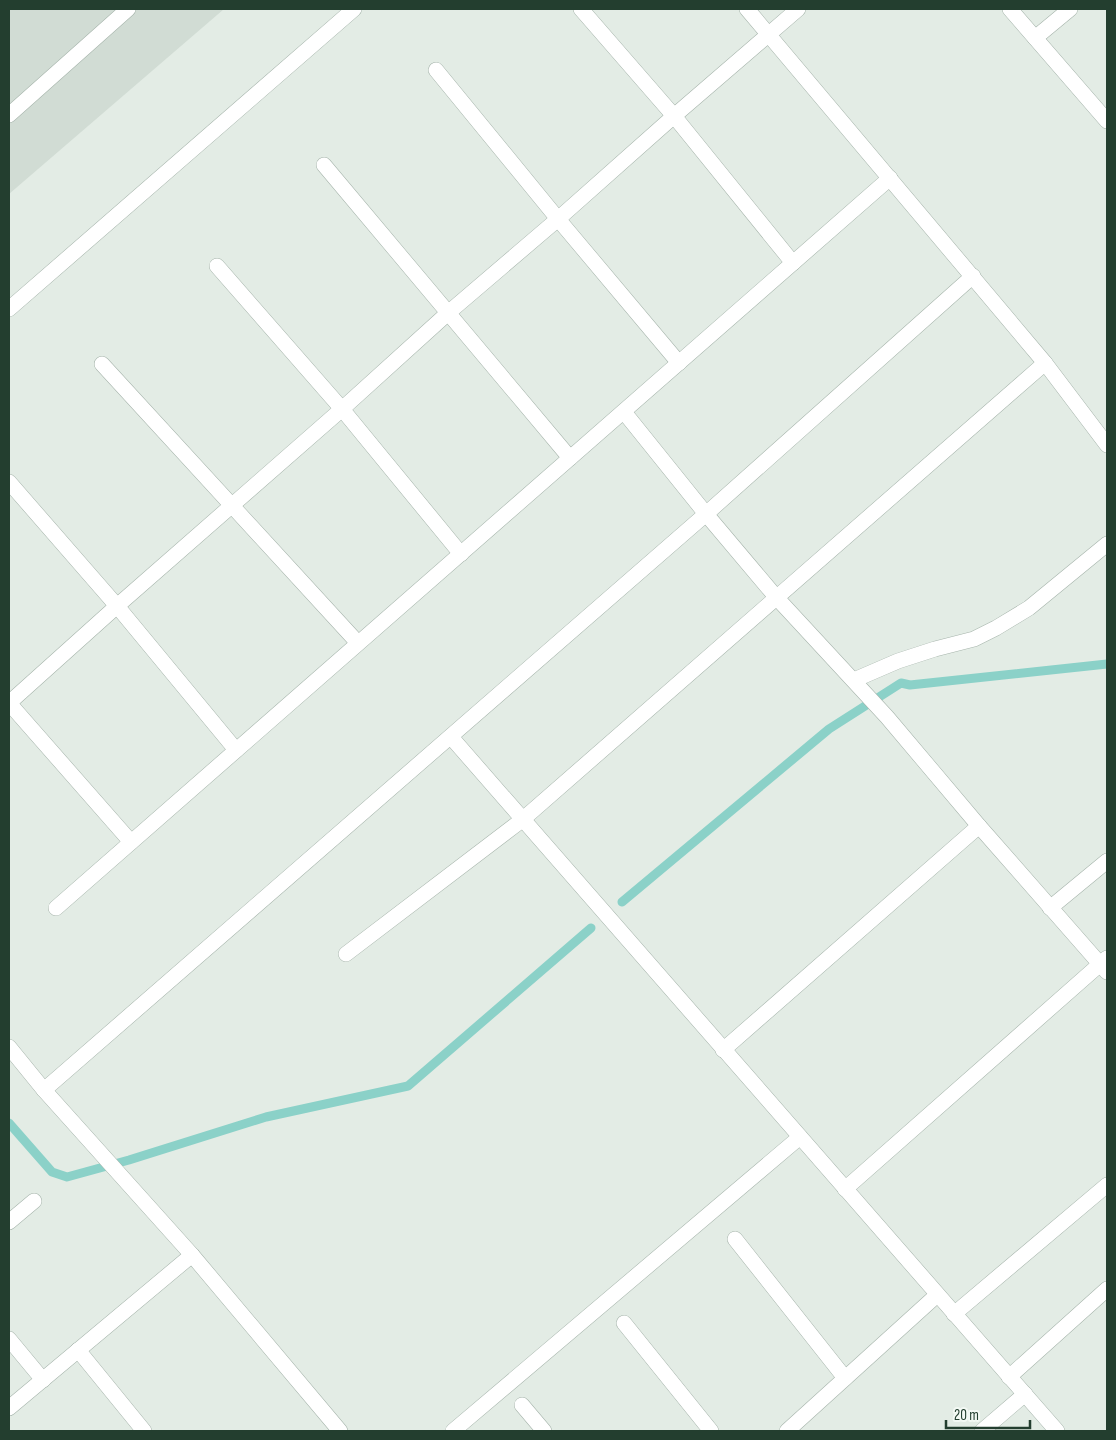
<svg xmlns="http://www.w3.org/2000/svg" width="1116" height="1440" viewBox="0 0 1116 1440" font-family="'Sofia Sans Condensed',sans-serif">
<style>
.built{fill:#d1dcd4}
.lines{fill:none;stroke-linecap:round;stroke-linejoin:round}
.stream{stroke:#8bd1c8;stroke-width:9}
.minor-casing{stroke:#a6b4ab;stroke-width:16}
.minor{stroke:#fff;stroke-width:15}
</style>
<rect width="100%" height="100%" fill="#e3ece5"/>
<path class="built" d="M9,9H224L9,194Z"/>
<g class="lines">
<g class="stream">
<path d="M622,902L829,729L901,683L910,685L1107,664"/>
<path d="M9,1123L52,1172L67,1177L129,1160L266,1117L408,1086L591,928"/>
</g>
<defs>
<g id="minor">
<path d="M581,9L674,116L793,263"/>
<path d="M747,9L1045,363L1107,445"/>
<path d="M1010,9L1107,121"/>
<path d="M1035,38L1070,9"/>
<path d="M436,70L558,219L679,363"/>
<path d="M9,115L128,9"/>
<path d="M324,165L570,458"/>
<path d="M217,266L342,409L461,554"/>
<path d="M9,309L354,9"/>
<path d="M102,364L358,643"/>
<path d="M624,412L706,514L776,597L887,717L979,826L1107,972"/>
<path d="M9,482L117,606L236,750"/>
<path d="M854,680L898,661L935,649L974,639L996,628L1029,608L1107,544"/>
<path d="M9,703L117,606L342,409L448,313L558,219L674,116L798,9"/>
<path d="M9,703L131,842"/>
<path d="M451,737L1057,1431"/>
<path d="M56,908L890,178"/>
<path d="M1050,908L1107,861"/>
<path d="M346,954L522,820L1045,363"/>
<path d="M9,1047L44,1090L192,1255L340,1431"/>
<path d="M723,1050L979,826"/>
<path d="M44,1090L706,514L973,276"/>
<path d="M845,1189L1107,958"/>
<path d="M9,1222L34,1201"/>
<path d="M735,1239L845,1378"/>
<path d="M954,1314L1107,1185"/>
<path d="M624,1323L711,1431"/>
<path d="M9,1339L43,1380"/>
<path d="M78,1350L144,1431"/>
<path d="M1009,1377L1107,1289"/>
<path d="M522,1405L544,1431"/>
<path d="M9,1408L192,1255"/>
<path d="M453,1431L800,1137"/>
<path d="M787,1431L937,1295"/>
<path d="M982,1431L1025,1394"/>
</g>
</defs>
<use href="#minor" class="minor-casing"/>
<use href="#minor" class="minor"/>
</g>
<rect width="1116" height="1440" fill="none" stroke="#233e2f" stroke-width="20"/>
<path d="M946 1420v8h84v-8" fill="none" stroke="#233e2f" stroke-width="2.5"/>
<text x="954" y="1420" font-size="15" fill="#233e2f" stroke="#f3f9f4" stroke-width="4" paint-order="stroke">20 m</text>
</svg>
